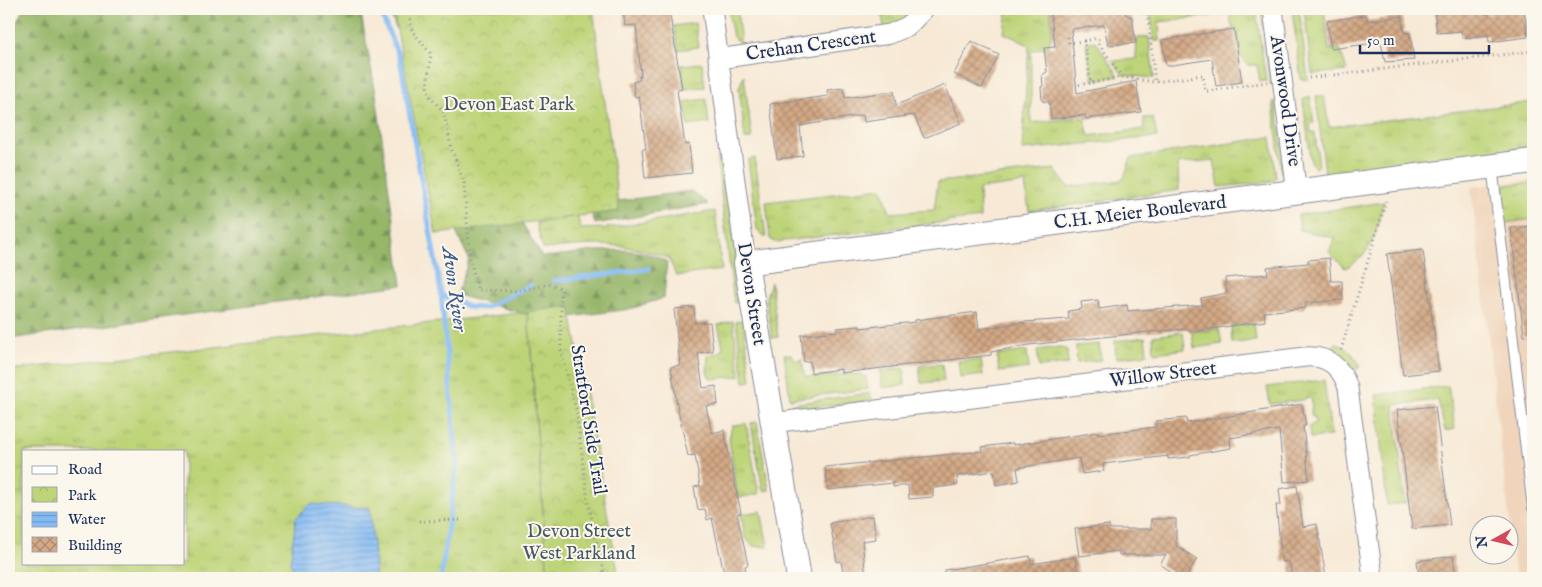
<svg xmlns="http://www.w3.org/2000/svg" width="1542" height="587" viewBox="0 0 1542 587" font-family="'IM FELL English',serif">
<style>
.built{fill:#f0d5bc}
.grass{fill:url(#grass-tufts);stroke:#6c826b;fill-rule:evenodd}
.forest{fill:url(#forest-firs);stroke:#587263}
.park{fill:url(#park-crowns);stroke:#6c826b}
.water{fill:url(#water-rules);stroke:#5075a9}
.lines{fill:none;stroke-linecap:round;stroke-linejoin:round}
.stream{stroke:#85bbf4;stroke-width:5}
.building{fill:url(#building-cross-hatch)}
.service-casing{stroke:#898c9a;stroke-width:12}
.minor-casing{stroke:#898c9a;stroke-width:21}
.tertiary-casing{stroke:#898c9a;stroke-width:26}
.path{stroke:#898c9a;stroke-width:3;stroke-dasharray:1 4;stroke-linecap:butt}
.service{stroke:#fff;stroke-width:10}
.minor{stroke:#fff;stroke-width:19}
.tertiary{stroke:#fff;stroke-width:24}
.labels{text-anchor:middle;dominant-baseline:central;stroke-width:4;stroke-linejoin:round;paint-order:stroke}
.street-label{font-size:19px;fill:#1b2f5e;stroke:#fbf7ec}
.park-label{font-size:19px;fill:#445864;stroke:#fbf7ec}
.water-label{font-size:20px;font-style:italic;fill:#3b598b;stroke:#fbf7ec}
</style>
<defs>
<pattern id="grass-tufts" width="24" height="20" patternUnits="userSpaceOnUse" patternTransform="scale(1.25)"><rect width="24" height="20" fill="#bdd478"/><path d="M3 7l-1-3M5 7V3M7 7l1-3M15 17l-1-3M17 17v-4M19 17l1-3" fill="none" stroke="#a2b66a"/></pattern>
<pattern id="forest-firs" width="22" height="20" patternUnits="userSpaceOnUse" patternTransform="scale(1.25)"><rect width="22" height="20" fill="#96b668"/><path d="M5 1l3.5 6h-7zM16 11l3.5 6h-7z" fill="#7a9459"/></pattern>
<pattern id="park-crowns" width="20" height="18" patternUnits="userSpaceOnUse" patternTransform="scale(1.25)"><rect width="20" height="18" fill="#bdd478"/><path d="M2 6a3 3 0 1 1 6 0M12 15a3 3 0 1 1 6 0" fill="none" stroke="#a2b66a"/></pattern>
<pattern id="water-rules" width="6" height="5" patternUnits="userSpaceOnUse" patternTransform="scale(1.25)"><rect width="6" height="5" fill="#85bbf4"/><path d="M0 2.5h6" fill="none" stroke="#6c98c9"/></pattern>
<pattern id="building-cross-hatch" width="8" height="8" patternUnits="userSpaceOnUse" patternTransform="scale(1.25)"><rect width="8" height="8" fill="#d4a985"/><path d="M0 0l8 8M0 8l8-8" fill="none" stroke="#ab8a70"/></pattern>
</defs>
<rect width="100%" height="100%" fill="#fbf7ec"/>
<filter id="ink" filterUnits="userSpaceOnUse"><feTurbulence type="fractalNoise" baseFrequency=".02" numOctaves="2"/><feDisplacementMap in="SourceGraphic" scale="10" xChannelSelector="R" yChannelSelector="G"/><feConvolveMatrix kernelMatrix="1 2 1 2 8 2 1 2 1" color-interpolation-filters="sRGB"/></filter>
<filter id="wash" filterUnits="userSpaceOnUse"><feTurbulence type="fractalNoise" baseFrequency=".0096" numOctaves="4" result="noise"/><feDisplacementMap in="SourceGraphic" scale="20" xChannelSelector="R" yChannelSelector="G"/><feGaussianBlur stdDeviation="1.12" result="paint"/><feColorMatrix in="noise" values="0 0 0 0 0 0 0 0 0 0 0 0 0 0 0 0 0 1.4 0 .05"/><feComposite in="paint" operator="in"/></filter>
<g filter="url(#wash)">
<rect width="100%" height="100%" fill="#f7e9d5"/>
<path class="built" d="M1533,180V578H1516L1471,187Z"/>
<g class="grass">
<path d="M728,9H737L741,44L733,37Z"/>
<path d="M882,9H913L907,20L884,29Z"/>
<path d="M1007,9H1050L1052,32L1049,46L1031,51V123L1084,117L1089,136L1144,129V118H1153L1157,137L1022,150L1029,45L1004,33Z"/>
<path d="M1127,9H1145L1146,16L1128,14Z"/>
<path d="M1150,9H1225L1226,14L1159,22L1160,41H1154Z"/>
<path d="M1229,9H1256L1266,81H1260L1257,65H1248L1240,55L1236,29L1232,28Z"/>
<path d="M1261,9H1268L1277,83L1270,84Z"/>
<path d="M1292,9H1299L1308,80L1301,79Z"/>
<path d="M1304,9H1324L1329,50L1340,49L1347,71L1312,74Z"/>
<path d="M695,23L699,47L678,50L674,26Z"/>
<path d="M1149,37L1154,78L1123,75L1113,61L1136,59L1137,38Z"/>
<path d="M1095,41L1119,76L1093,80L1086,43Z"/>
<path d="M702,63L705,87L684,89L681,65Z"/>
<path d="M744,75L752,139H745L739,88Z"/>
<path d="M1310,96L1314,123L1310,124L1311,132L1315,133L1319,166L1316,169L1311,162L1303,100Z"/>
<path d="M1316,96H1324L1329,127L1533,102V146L1484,155L1333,175L1325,173Z"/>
<path d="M706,99L709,123L688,126L685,102Z"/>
<path d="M1273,102H1276L1286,170L1284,173L1281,172Z"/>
<path d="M1271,137L1276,178L1272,182L1219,187L1214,160L1178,164L1179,190L1029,211L1025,183L979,189L980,218L775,242L770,239L766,202L882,188L890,213L934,210L938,182L1054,169L1068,187L1123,180L1131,158Z"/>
<path d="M724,157L741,302L734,303L717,159Z"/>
<path d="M755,158L766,237L765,238L757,229L748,160Z"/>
<path d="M1533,183V219L1504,223L1502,198L1505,185Z"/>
<path d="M1384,202C1374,233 1376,253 1345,268L1329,252L1335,238L1300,230L1298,215Z"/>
<path d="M715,211L722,270L676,276L669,258C620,241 594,244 543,249L536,223L577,216L581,229L607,228Z"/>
<path d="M771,282L778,337L772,338L766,297Z"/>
<path d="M528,312L548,578H9V370ZM24,451H184V563H24Z"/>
<path d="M743,320L751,381L744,382L736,321Z"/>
<path d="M733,321L740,376L711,379L707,373L708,355L721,352L723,347L718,325Z"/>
<path d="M1254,324L1256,341L1232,343L1231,326Z"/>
<path d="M1219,329L1222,344L1194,348L1192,332Z"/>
<path d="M1183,332L1185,349L1154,353L1153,336Z"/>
<path d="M1145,337L1147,354L1116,358L1115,341Z"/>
<path d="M1335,342L1351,352L1361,366L1356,370L1333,348Z"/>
<path d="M1099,344L1101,360L1077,363L1076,346Z"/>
<path d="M1060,347L1067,350L1068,364L1039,367L1037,350Z"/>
<path d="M1027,351L1029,368L999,372L997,355Z"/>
<path d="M784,354H792L795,361L802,359L805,377L861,374L866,377L868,389L790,399Z"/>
<path d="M981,359L983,375L960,378L958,361Z"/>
<path d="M942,364L944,381L921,383L919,366Z"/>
<path d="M904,368L905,385L882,388L880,371Z"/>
<path d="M1324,380L1331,436L1310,438L1309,427L1316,422L1311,414L1312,400L1308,397L1303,400L1270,404L1267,387Z"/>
<path d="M1448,386L1455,429L1445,431L1438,400L1394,405L1405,503L1387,505L1376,395Z"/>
<path d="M870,393L872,400L808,408L791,406V404Z"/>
<path d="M757,422L769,490L763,491L751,423Z"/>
<path d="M746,423L759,494L738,498L729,439L732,426Z"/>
<path d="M761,511L768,547L753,546L745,538L741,514Z"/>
</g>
<g class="forest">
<path d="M25,9H360L376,94L402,285L9,339V32Z"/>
<path d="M388,9H466L513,207L542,257C580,254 634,241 667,262L664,298L630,309L547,320L457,295L469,259L445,209L400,37Z"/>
<path d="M691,191L708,204L595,224L589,205Z"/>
</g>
<g class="park">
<path d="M393,9H593L619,211L436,234Z"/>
<path d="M570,306L619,578H548L528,312Z"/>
</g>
<path class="water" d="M310,504L370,508L376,578H299L290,563L296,518Z"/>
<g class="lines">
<g class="stream">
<path d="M379,9L400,59L441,293L457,461L441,578"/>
<path d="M553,281L649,269"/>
<path d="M441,295L469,307L485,308L531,285"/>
</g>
</g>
<g id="blocks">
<g class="building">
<path d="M623,9H669L682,89L677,90L685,145L689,144L692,173L645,178L642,149H646L639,96L635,97L633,82L640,80L639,76H641L636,25L625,26Z"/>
<path d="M1050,9H1125L1126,15L1132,17L1136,43L1108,45L1104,25L1071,29L1077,93L1136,81L1141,112L1086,119L1085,115L1051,119L1049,102L1042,101L1041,87L1043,86L1042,75L1047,72L1044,48L1055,47Z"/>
<path d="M1434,9H1485V14L1524,10L1528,37L1489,42L1488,35L1463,38L1461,31L1437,33Z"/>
<path d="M1366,15L1368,21L1402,16L1404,32L1410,33L1414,60L1385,62L1381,42L1331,49L1327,21Z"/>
<path d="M1234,29L1242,82L1216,86L1212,59L1166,66L1162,40Z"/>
<path d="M971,41L999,55L982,88L954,74Z"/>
<path d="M945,85L961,123L924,138L914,115L864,122L863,115L800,126L803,156L777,159L770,104L828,96L827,90L843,88L845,98L894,91L896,105Z"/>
<path d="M1533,226V335L1524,336L1511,228Z"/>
<path d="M1423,250L1439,371L1403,375L1387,254Z"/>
<path d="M1329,258L1331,281H1342L1343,300L1305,303L1306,308L1264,312L1265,321L1190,332L1189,329L1149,332L1029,345L991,352V355L841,373V369L811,373L810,361L804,362L801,335L837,331V328L860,326V328L915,322V320L977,312L979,329L1025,322L1069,319L1068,311L1082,309L1081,302L1098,300L1099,309L1127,305L1128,311L1202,305L1201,298L1227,293L1225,278L1268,274L1267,267L1308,263V260Z"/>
<path d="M694,307L695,323L710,322L713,351L698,353L703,388L716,386L718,404L706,406L712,433L724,430L741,513L737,514L748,565L745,566L747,578H725L712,518L707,520L705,509L698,510L694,487L700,486L695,455L688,456L678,410L671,367L680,365L674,309Z"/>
<path d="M1302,404L1306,426H1303L1309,480L1284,482L1279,430L1230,438L1231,448L1190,455V457L1168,459V456L1103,464L1104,471L1082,474L1079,458L1017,468L1019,481L996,485L994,471L957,476L958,485L933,488V497L909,499L908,485L893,487V483L828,490L825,467L983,451L982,447L1013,443V445L1098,432V434L1156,427V421L1186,418L1187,423Z"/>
<path d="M1435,406L1450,525L1412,529L1397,410Z"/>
<path d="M1297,486L1303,527L1317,524L1326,578H1292L1289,561L1282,562L1276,505H1281L1279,489Z"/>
<path d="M873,516L876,539L862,541L866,578H844L841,561L837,562L830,523Z"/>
<path d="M1151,519H1176V546L1197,559L1185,578H1170V571L1160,564L1166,555H1119V551L1079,556L1075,529L1109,525L1110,529H1151Z"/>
<path d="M1030,556L1031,564L1075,557L1079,578H945V570Z"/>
<path d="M1453,556L1456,578H1419L1417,561Z"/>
</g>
</g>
</g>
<g filter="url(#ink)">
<use href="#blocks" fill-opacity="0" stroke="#898c9a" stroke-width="1"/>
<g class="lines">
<defs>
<path id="service" d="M1492,166L1533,508"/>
<g id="minor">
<path d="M712,9L746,263"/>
<path d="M1273,9L1297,193"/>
<path d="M718,59L890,34L908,26L924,9"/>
<path d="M771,423L1305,357C1328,355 1342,368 1348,388L1373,578"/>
</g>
<path id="tertiary" d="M799,578L746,263L1533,161"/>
</defs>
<use href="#service" class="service-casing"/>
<use href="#minor" class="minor-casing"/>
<use href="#tertiary" class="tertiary-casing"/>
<g class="path">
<path d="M408,9L412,31L431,54L427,86L431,98L444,112L451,147L464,183L470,259L478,290L516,291L551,284L561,288V352L576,409L588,502L605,578"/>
<path d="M1147,9L1155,82"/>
<path d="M1530,9L1533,34"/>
<path d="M1068,37L1069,43L1084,41L1091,83L1075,85"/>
<path d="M1084,41L1098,38L1099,44L1122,77L1091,83"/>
<path d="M1122,77L1155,82L1203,75L1205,91H1208L1267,82"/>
<path d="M1309,78L1533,51"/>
<path d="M1341,350L1386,201"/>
<path d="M419,521L464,520"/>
</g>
<use href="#service" class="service"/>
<use href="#minor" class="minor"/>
<use href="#tertiary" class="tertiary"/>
</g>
</g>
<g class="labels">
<g class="street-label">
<text transform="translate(811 46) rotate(-8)">Crehan Crescent</text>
<text transform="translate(1285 101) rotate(82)">Avonwood Drive</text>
<text transform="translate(1140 213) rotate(-7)">C.H. Meier Boulevard</text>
<text transform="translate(751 294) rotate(81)">Devon Street</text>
<text transform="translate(1163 375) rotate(-7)">Willow Street</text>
<text transform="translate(588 420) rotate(81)">Stratford Side Trail</text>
</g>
<g class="park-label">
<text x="509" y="105">Devon East Park</text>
<text x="579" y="532">Devon Street<tspan x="579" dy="22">West Parkland</tspan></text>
</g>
<g class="water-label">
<text transform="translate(454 289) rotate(82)">Avon River</text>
</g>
</g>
<rect width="1542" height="587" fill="none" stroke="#fbf7ec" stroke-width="30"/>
<rect x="22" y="450" width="162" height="115" fill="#fbf7ec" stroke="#a1a7b3"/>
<rect x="32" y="466" width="25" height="8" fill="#ffffff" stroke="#a1a7b3"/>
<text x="68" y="474" font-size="15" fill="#1b2f5e">Road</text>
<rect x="32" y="487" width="25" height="15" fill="url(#park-crowns)" stroke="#a1a7b3"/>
<text x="68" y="500" font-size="15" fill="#1b2f5e">Park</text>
<rect x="32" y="512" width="25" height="15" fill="url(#water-rules)" stroke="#a1a7b3"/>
<text x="68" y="524" font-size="15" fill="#1b2f5e">Water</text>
<rect x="32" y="537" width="25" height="15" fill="url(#building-cross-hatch)" stroke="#a1a7b3"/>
<text x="68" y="550" font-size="15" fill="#1b2f5e">Building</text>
<g transform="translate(1494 540) rotate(262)"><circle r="24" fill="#fbf7ec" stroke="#a1a7b3"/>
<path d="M0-4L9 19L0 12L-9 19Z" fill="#d1495b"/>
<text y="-8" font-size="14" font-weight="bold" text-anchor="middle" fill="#1b2f5e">N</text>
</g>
<path d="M1360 45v8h129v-8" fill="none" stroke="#1b2f5e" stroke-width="2.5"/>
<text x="1367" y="45" font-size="15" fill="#1b2f5e" stroke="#fbf7ec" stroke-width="4" paint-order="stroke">50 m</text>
</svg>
